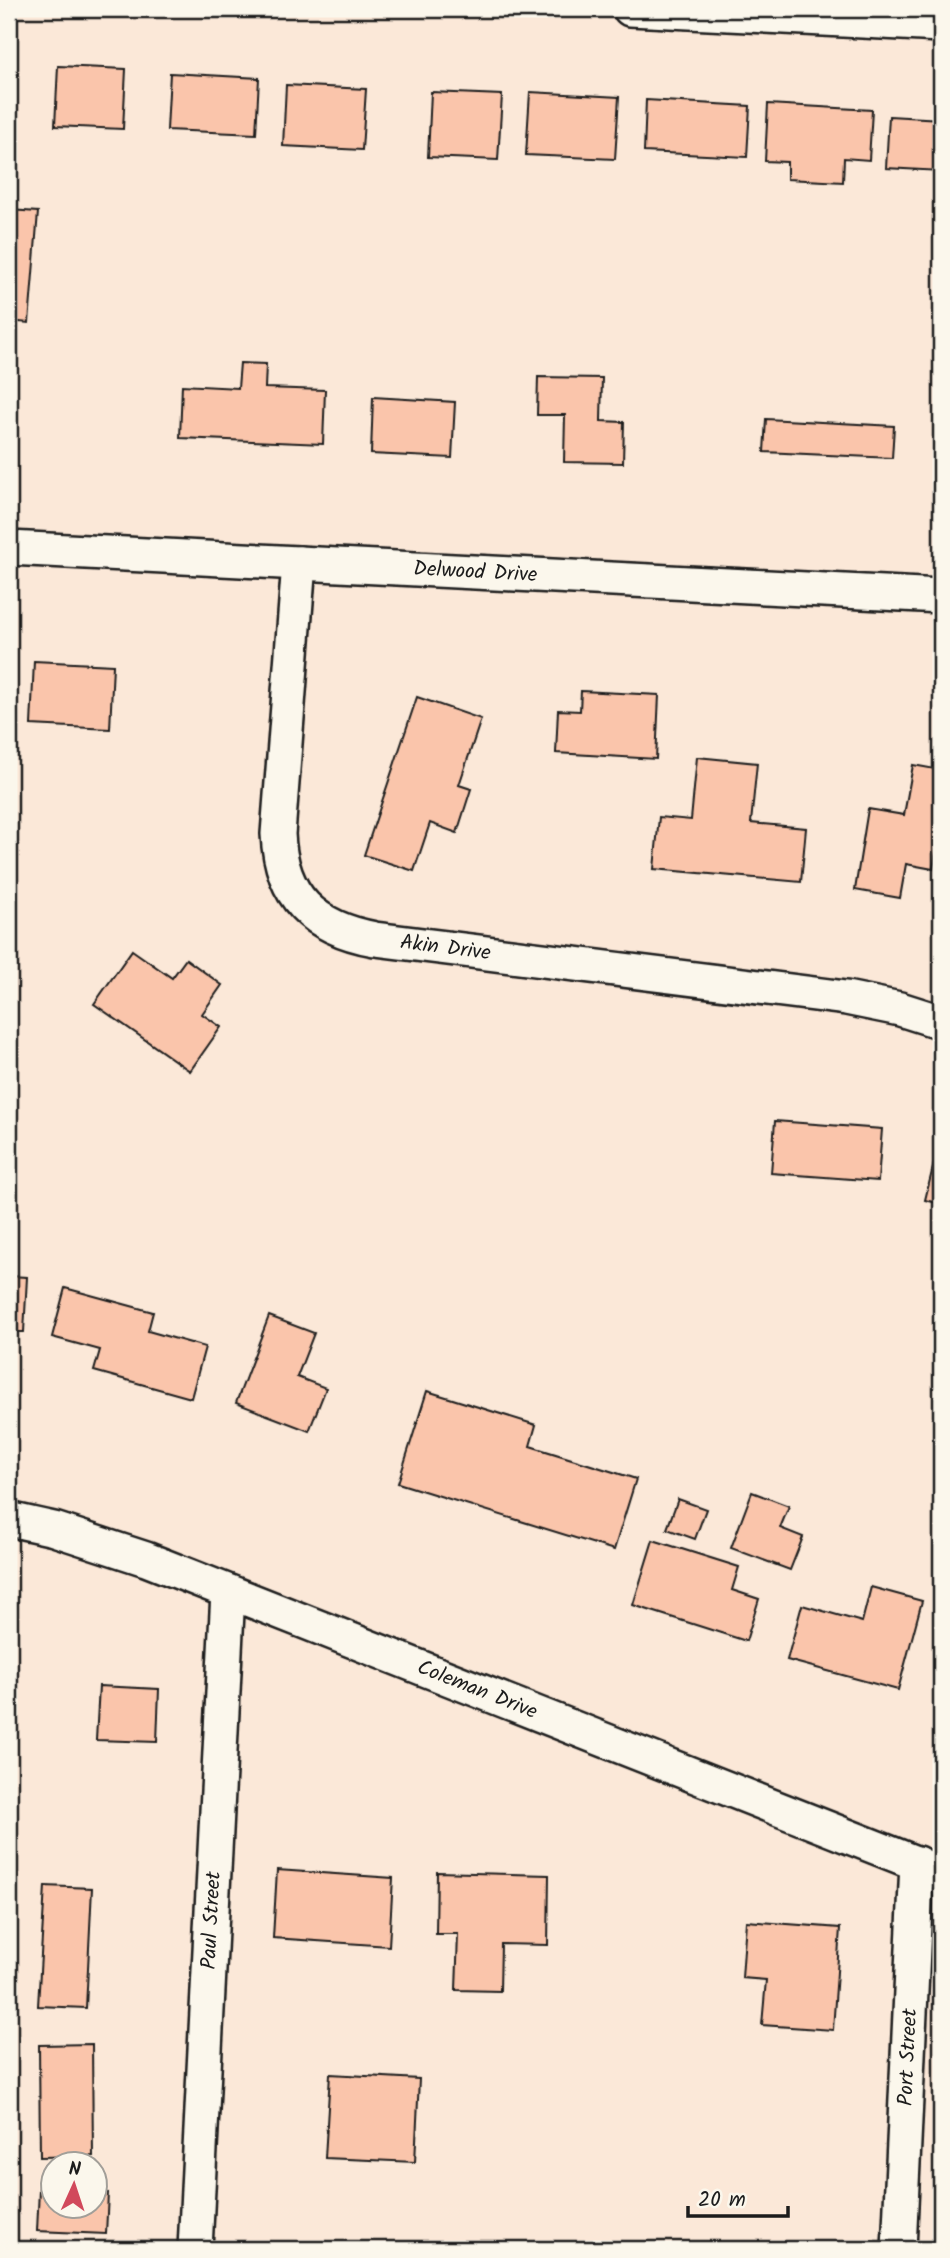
<svg xmlns="http://www.w3.org/2000/svg" width="950" height="2258" viewBox="0 0 950 2258" font-family="Kalam,sans-serif">
<style>
.building{fill:#fac5ab;stroke:#1c1c1c;stroke-width:2}
.lines{fill:none;stroke-linecap:round;stroke-linejoin:round}
.minor-casing{stroke:#1c1c1c;stroke-width:38}
.minor{stroke:#fbf7ec;stroke-width:33}
.labels{text-anchor:middle;dominant-baseline:central;stroke-width:6;stroke-linejoin:round;paint-order:stroke}
.street-label{font-size:21px;fill:#1c1c1c;stroke:#fbf7ec}
</style>
<rect width="100%" height="100%" fill="#fbe8d8"/>
<filter id="ink" filterUnits="userSpaceOnUse"><feTurbulence type="fractalNoise" baseFrequency=".0143" numOctaves="2"/><feDisplacementMap in="SourceGraphic" scale="14" xChannelSelector="R" yChannelSelector="G"/><feConvolveMatrix kernelMatrix="1 2 1 2 8 2 1 2 1" color-interpolation-filters="sRGB"/></filter>
<g filter="url(#ink)">
<g class="building">
<path d="M58,66L126,69L123,129L55,126Z"/>
<path d="M170,73L259,78L256,134L167,130Z"/>
<path d="M286,85L366,89L362,150L283,146Z"/>
<path d="M431,92L502,95L498,160L428,157Z"/>
<path d="M530,92L619,97L615,159L526,155Z"/>
<path d="M646,100L750,106L747,157L644,152Z"/>
<path d="M768,104L872,110L869,160L844,158L843,182L787,179V162L765,161Z"/>
<path d="M889,116L941,119V171L886,168Z"/>
<path d="M9,210L38,212L29,323L9,321Z"/>
<path d="M240,363L266,364L265,388L325,390L323,444L180,438L182,385L238,388Z"/>
<path d="M538,377L602,378L601,421L624,422L623,463L564,462L565,415H537Z"/>
<path d="M373,397L455,402L452,458L371,454Z"/>
<path d="M766,419L894,426L892,458L764,452Z"/>
<path d="M34,661L113,665L110,729L31,725Z"/>
<path d="M581,691L659,695L656,759L556,753L558,710L580,711Z"/>
<path d="M417,697L481,719L459,785L471,789L457,833L430,823L414,871L364,855Z"/>
<path d="M697,757L757,763L751,823L806,828L801,882L654,869L659,817L691,820Z"/>
<path d="M913,765L941,770V821L933,869L906,864L900,898L855,890L868,809L904,815Z"/>
<path d="M132,950L172,978L186,959L222,985L202,1014L221,1027L190,1071L94,1004Z"/>
<path d="M775,1121L882,1129L878,1181L771,1173Z"/>
<path d="M937,1151L941,1152V1204L925,1200Z"/>
<path d="M9,1276L27,1277L24,1332H9Z"/>
<path d="M65,1288L153,1312L148,1331L205,1347L191,1398L94,1371L100,1350L52,1337Z"/>
<path d="M269,1316L314,1333L297,1377L326,1388L309,1431L236,1403Z"/>
<path d="M427,1391L536,1425L530,1446L636,1479L614,1550L398,1483Z"/>
<path d="M752,1492L789,1506L780,1528L803,1537L790,1570L731,1548Z"/>
<path d="M678,1499L706,1509L695,1539L667,1529Z"/>
<path d="M653,1540L739,1567L732,1590L759,1599L746,1641L633,1605Z"/>
<path d="M871,1587L922,1601L898,1690L787,1660L802,1605L862,1622Z"/>
<path d="M99,1686L159,1689L157,1742L96,1740Z"/>
<path d="M277,1870L393,1878L389,1946L273,1938Z"/>
<path d="M437,1872L549,1875L548,1945L501,1944L500,1991L456,1990L458,1934H436Z"/>
<path d="M45,1886L92,1888L86,2008L38,2006Z"/>
<path d="M746,1921L840,1928L833,2030L762,2025L766,1980L742,1978Z"/>
<path d="M92,2044L93,2156L40,2157L39,2045Z"/>
<path d="M330,2074L419,2079L415,2162L325,2158Z"/>
<path d="M39,2189L52,2190V2206H94V2192L108,2193L106,2234L37,2231Z"/>
</g>
<g class="lines">
<defs>
<g id="minor">
<path d="M630,9L941,25"/>
<path id="s1" d="M9,548L941,596"/>
<path id="s2" d="M299,563L278,834C281,897 314,928 375,939L846,998L900,1009L941,1022"/>
<path id="s3" d="M9,1519L54,1529L146,1559L941,1873"/>
<path id="s4" d="M195,2249L228,1592"/>
<path id="s5" d="M899,2249L917,1863"/>
</g>
</defs>
<use href="#minor" class="minor-casing"/>
<use href="#minor" class="minor"/>
</g>
</g>
<g class="labels">
<g class="street-label">
<text stroke="none"><textPath href="#s1" startOffset="467">Delwood Drive</textPath></text>
<text stroke="none"><textPath href="#s2" startOffset="500">Akin Drive</textPath></text>
<text stroke="none"><textPath href="#s3" startOffset="499">Coleman Drive</textPath></text>
<text stroke="none"><textPath href="#s4" startOffset="329">Paul Street</textPath></text>
<text stroke="none"><textPath href="#s5" startOffset="192">Port Street</textPath></text>
</g>
</g>
<rect width="950" height="2258" fill="none" stroke="#fbf7ec" stroke-width="35"/>
<rect x="18" y="18" width="915" height="2223" fill="none" stroke="#1c1c1c" stroke-width="2.5" filter="url(#ink)"/>
<g transform="translate(74 2185) rotate(3)"><circle r="33" fill="#fbf7ec" stroke="#a29f99" stroke-width="2"/>
<path d="M0-5L12 26L0 18L-12 26Z" fill="#d1495b"/>
<text y="-10" font-size="19" font-weight="bold" text-anchor="middle" fill="#1c1c1c">N</text>
</g>
<path d="M688 2206v10h100v-10" fill="none" stroke="#1c1c1c" stroke-width="3.5"/>
<text x="698" y="2206" font-size="21" fill="#1c1c1c" stroke="#fbf7ec" stroke-width="5" paint-order="stroke">20 m</text>
</svg>
